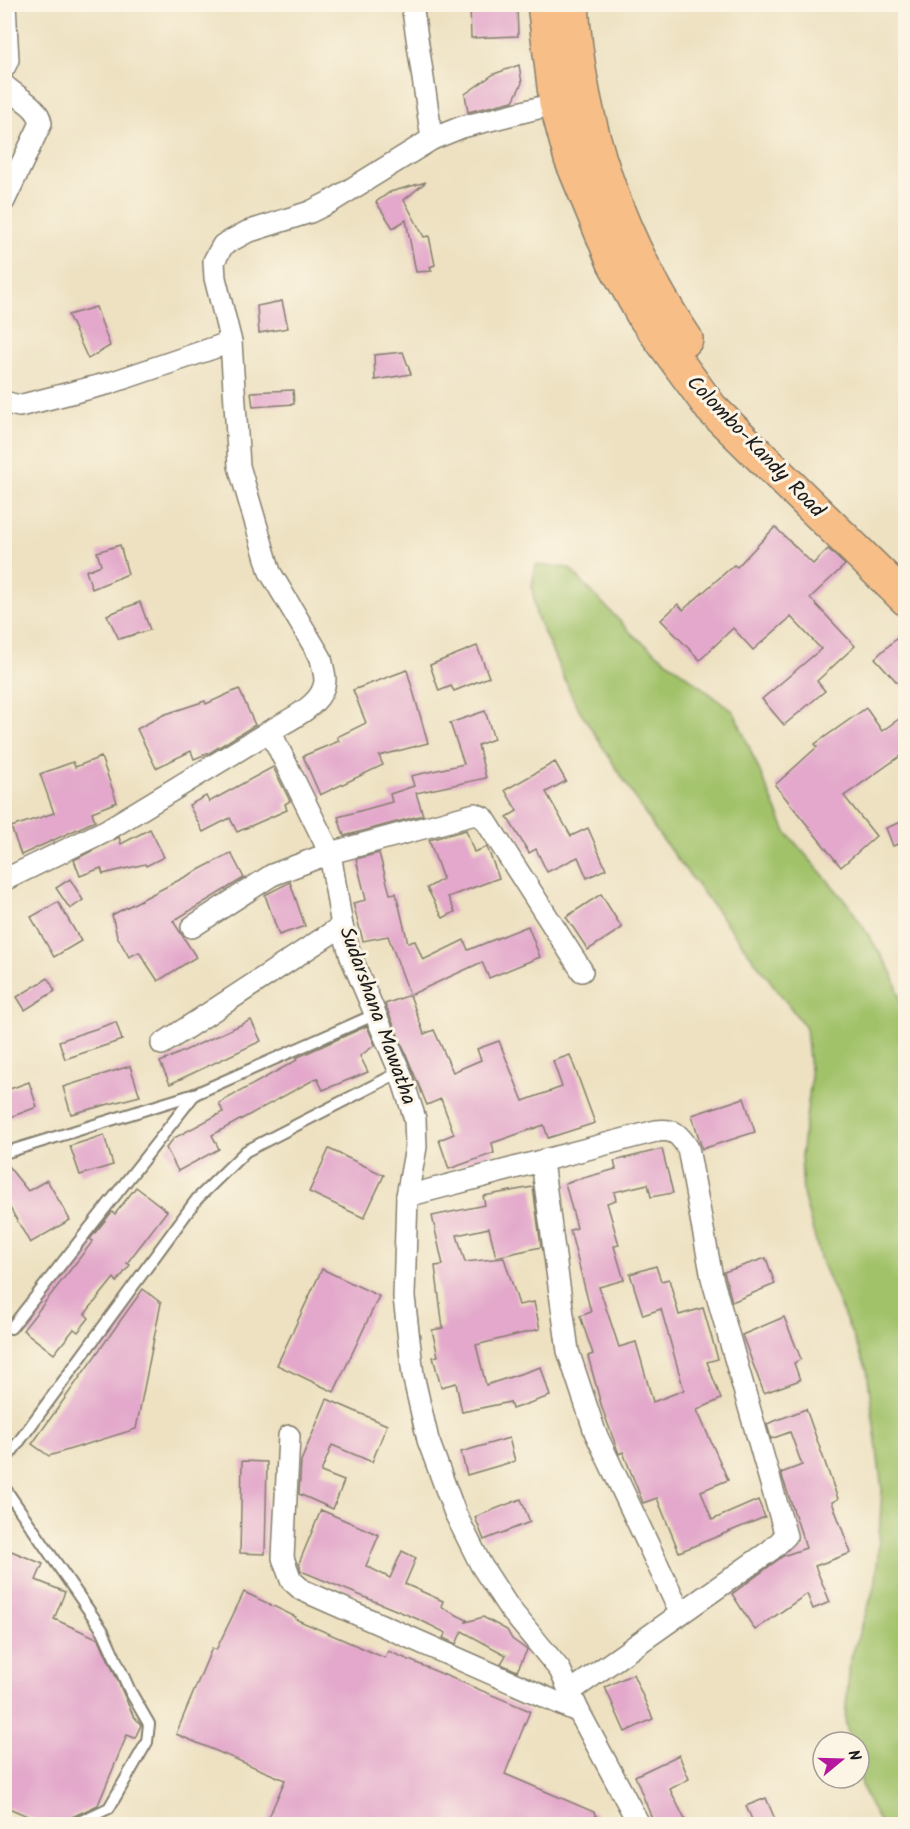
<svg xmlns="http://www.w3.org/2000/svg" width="910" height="1829" viewBox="0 0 910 1829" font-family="Kalam,sans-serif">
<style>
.green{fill:#a2c26b;stroke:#5f6f44;stroke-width:1.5}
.building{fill:#e3a8cb}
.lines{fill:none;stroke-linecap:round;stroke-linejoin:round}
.service-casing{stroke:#847e6e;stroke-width:14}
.minor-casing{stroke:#847e6e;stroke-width:24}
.trunk-casing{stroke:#847e6e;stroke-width:36}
.service{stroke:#fff;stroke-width:10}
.minor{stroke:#fff;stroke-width:21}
.trunk{stroke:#f7be87;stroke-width:33}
.labels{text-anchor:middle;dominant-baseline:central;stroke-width:6;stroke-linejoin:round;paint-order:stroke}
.street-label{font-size:21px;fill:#1c1c1c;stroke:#fcf5e5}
</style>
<rect width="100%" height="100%" fill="#fcf5e5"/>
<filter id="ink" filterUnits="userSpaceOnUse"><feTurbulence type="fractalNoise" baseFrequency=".0167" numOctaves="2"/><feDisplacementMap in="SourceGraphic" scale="12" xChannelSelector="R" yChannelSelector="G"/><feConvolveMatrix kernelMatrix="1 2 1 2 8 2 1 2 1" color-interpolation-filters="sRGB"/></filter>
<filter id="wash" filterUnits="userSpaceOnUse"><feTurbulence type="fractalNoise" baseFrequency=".008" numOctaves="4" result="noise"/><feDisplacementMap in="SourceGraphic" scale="24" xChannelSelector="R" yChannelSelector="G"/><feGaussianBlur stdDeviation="1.35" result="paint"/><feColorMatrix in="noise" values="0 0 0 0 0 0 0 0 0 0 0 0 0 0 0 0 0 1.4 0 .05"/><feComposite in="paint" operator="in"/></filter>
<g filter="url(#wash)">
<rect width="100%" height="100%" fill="#ede1c1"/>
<path class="green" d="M536,565L569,568L633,635L734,712L786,832L849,905L892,972L905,1014V1824H881C860,1792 859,1780 859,1742H850L845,1719L850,1661L876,1582L882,1490L867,1370L821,1261L803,1194L801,1156L811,1080L806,1028L656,831L575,703L536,615L532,585Z"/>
<g id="blocks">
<g class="building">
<path d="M493,4H517L518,36L471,38L470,7Z"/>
<path d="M519,65L522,83L513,101L468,112L465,94L494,74Z"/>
<path d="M426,182L404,200L424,237L429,236L435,265L430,267L432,271L416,272L406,220L393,228L376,202L390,192Z"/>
<path d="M282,301L288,328L259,333L257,306Z"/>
<path d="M96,307L110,346L88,359L68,315Z"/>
<path d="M403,352L411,374L375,380L374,355Z"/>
<path d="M293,390L294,404L253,407L251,392Z"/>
<path d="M775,527L813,564L828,549L845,565L810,598L855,646L817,681L825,691L784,725L762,699L821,649L791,617L753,650L733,628L700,660L661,620L678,604L683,610L734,565L737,567Z"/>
<path d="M120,545L128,574L92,589L86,571L101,565L97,552Z"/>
<path d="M140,602L150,630L119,639L107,615Z"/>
<path d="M906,630V692L875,658Z"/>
<path d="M477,646L489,677L454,691L451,686L439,691L430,665Z"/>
<path d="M407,670L428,743L379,756L383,765L320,795L303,756L339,741L337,737L366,723L353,690Z"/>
<path d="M239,689L255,725L211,752L194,759L191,751L156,768L137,729L163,715L205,701L206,704Z"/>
<path d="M866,708L882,731L906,714V752L844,796L876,836L841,867L775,785L817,747L815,744Z"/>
<path d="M485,711L494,739L478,745L486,778L416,793L423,815L344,836L338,817L392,802L390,794L414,786L411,776L464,764L450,723Z"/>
<path d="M101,757L117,802L92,812L95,821L21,855L11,827L54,813L40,774L73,762L75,767Z"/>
<path d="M555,762L566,781L546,792L571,836L588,828L606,869L587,878L578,857L547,872L536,849L529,853L507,817L517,811L505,790Z"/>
<path d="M273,767L290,801L285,804L287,810L237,832L230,818L203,832L189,805L206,796L209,802Z"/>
<path d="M906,820V841L893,846L886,828Z"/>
<path d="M150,829L164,857L146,866L145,864L103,874L101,868L80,876L74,860L119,837L121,844Z"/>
<path d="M466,830L474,852L487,847L499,878L448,897L455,912L443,918L427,888L443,879L429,840Z"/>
<path d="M231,853L244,878L173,921L196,957L158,981L139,952L129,957L117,936L112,915Z"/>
<path d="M379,853L390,894L396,893L408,943L415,941L423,960L464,940L468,950L528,926L540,957L489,978L482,962L410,995L388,936L363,941L353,903L366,900L356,859Z"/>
<path d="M70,879L83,900L70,909L56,888Z"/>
<path d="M290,882L305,926L279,935L265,895Z"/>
<path d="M601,894L622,928L588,950L566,917Z"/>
<path d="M58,902L81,941L54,957L31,917Z"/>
<path d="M48,978L55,991L25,1010L17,997Z"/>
<path d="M410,995L424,1034L434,1030L453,1072L481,1060L477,1049L499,1041L523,1101L562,1087L553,1061L570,1055L595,1123L548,1138L544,1125L492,1143L494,1153L449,1169L439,1140L454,1134L441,1099L427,1105L385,1004Z"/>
<path d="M251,1020L261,1041L170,1084L160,1062Z"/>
<path d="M116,1022L122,1040L65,1059L59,1041Z"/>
<path d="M367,1026L375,1045L360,1056L368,1072L323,1090L317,1078L212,1135L219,1149L178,1171L166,1148L174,1138L223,1112L219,1103L297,1060L296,1058Z"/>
<path d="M130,1066L140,1096L71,1114L63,1087Z"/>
<path d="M29,1082L37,1107L8,1118L4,1109V1091Z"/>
<path d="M744,1098L755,1132L702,1149L692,1115Z"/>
<path d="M104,1135L113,1165L80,1175L70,1146Z"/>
<path d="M329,1149L384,1175L364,1218L309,1192Z"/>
<path d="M662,1149L673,1193L651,1197L648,1184L614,1192L616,1200L607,1203L619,1245L614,1246L624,1280L599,1287L619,1347L636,1342L653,1402L684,1390L661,1309L643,1315L630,1274L656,1266L661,1281L669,1279L679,1315L703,1308L718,1359L707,1362L721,1399L697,1410L728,1480L701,1491L712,1520L758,1500L765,1517L679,1552L657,1498L643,1503L623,1452L619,1454L602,1408L588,1356L593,1354L580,1316L591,1312L570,1230L577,1228L565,1183L616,1169L614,1161Z"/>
<path d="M4,1161L28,1191L47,1180L70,1220L30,1243L5,1199Z"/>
<path d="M136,1187L167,1211L127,1263L130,1265L117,1282L114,1278L85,1314L89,1318L78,1332L74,1329L54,1354L23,1330L93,1241L90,1239L112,1212L115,1214Z"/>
<path d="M533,1187L541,1247L496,1257L489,1228L457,1235L465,1262L504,1258L519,1305L534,1302L540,1329L476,1345L486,1385L541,1367L550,1396L512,1409L510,1402L462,1412L456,1383L441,1387L433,1357L438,1356L432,1330L443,1328L435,1266L443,1265L432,1216L485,1205L483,1196Z"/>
<path d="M766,1258L775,1284L732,1302L724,1272Z"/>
<path d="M322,1269L379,1296L334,1392L277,1365Z"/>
<path d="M143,1289L161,1303L136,1429L49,1456L32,1444Z"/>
<path d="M784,1317L801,1359L794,1363L800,1380L764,1393L742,1335Z"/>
<path d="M327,1399L387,1425L372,1462L332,1445L321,1472L344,1481L333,1509L299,1494L301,1461Z"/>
<path d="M806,1409L838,1499L832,1502L851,1553L815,1566L830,1602L813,1609L807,1594L755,1630L732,1594L783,1556L806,1548L781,1473L802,1465L790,1432L771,1439L767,1424Z"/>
<path d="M509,1438L515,1461L467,1475L461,1452Z"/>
<path d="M242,1461L267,1462L265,1554L240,1553Z"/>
<path d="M521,1499L530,1522L484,1540L475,1517Z"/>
<path d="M321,1510L379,1535L366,1566L390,1578L402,1551L416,1558L405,1584L443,1601L441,1607L467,1620L466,1622L483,1617L507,1630L512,1639L527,1650L517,1671L501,1664L506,1655L462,1631L456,1644L443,1638L446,1633L420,1620L301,1571L299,1563Z"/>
<path d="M4,1548L43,1564L36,1580L65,1592L54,1619L99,1639L133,1715L141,1725L135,1738L127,1735L98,1805L72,1817L64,1824H46L4,1806Z"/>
<path d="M244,1592L296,1617L295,1619L385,1658L388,1651L530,1711L505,1774L594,1812L600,1824H266L285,1780L176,1734L212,1648L216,1650Z"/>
<path d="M633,1674L653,1719L625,1732L605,1687Z"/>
<path d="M679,1755L689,1779L670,1789L687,1824H654L635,1776Z"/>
<path d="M766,1798L777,1824H754L746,1806Z"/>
</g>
</g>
</g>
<g filter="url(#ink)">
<use href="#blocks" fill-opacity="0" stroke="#847e6e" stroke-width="1.5"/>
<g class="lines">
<defs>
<g id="service">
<path d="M4,1153L195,1094"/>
<path d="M11,1328L195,1094L374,1015"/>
<path d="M4,1462L197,1199L246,1151L400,1072"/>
<path d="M4,1487L103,1631L130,1691L149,1724L147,1742L109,1808L75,1824"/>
<path d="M4,1822L9,1824"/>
</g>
<g id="minor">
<path d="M412,4L432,139"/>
<path d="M4,68L8,60L5,4"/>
<path d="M4,85C17,98 38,105 41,123L4,201"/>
<path d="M566,101L462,127L432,139L332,201L310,212L247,232L223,245L214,261L215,278L231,342L239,466L270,572L321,658C322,666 327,678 324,686C319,707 287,721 270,731L330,853L342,926L351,957L400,1072L415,1119L416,1147L407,1196L404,1297L413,1375L428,1440L455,1513L481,1565L509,1608L560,1670L579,1712L639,1824"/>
<path d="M4,402L19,406L110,383L231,342"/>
<path d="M4,880L107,830L270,731"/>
<path d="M192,927L272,875L330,853L475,814L484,818L582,971"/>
<path d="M162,1044L342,926"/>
<path d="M542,1162L568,1351L595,1432L680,1612"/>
<path d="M407,1196L656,1131C674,1129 678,1133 688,1148L712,1278L786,1536L771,1550L571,1691"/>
<path d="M289,1436L283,1558L291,1580L302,1590L579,1712"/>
</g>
<g id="trunk">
<path d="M544,4L556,103L571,159L614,263L643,315L711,408L906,599"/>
<path d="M572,4C579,125 619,240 686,339"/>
</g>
</defs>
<use href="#service" class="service-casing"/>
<use href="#minor" class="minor-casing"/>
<use href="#trunk" class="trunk-casing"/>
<use href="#service" class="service"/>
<use href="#minor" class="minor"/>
<use href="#trunk" class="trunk"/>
</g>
</g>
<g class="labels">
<g class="street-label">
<text transform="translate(755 447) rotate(46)">Colombo-Kandy Road</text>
<text transform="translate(377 1016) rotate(70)">Sudarshana Mawatha</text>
</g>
</g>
<rect width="910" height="1829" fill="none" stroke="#fcf5e5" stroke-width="24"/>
<g transform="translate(841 1760) rotate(71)"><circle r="28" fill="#fcf5e5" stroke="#a29e95" stroke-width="1.5"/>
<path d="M0-4.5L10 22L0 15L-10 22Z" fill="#b5179e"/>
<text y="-9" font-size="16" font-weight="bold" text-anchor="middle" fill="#1c1c1c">N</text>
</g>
</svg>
